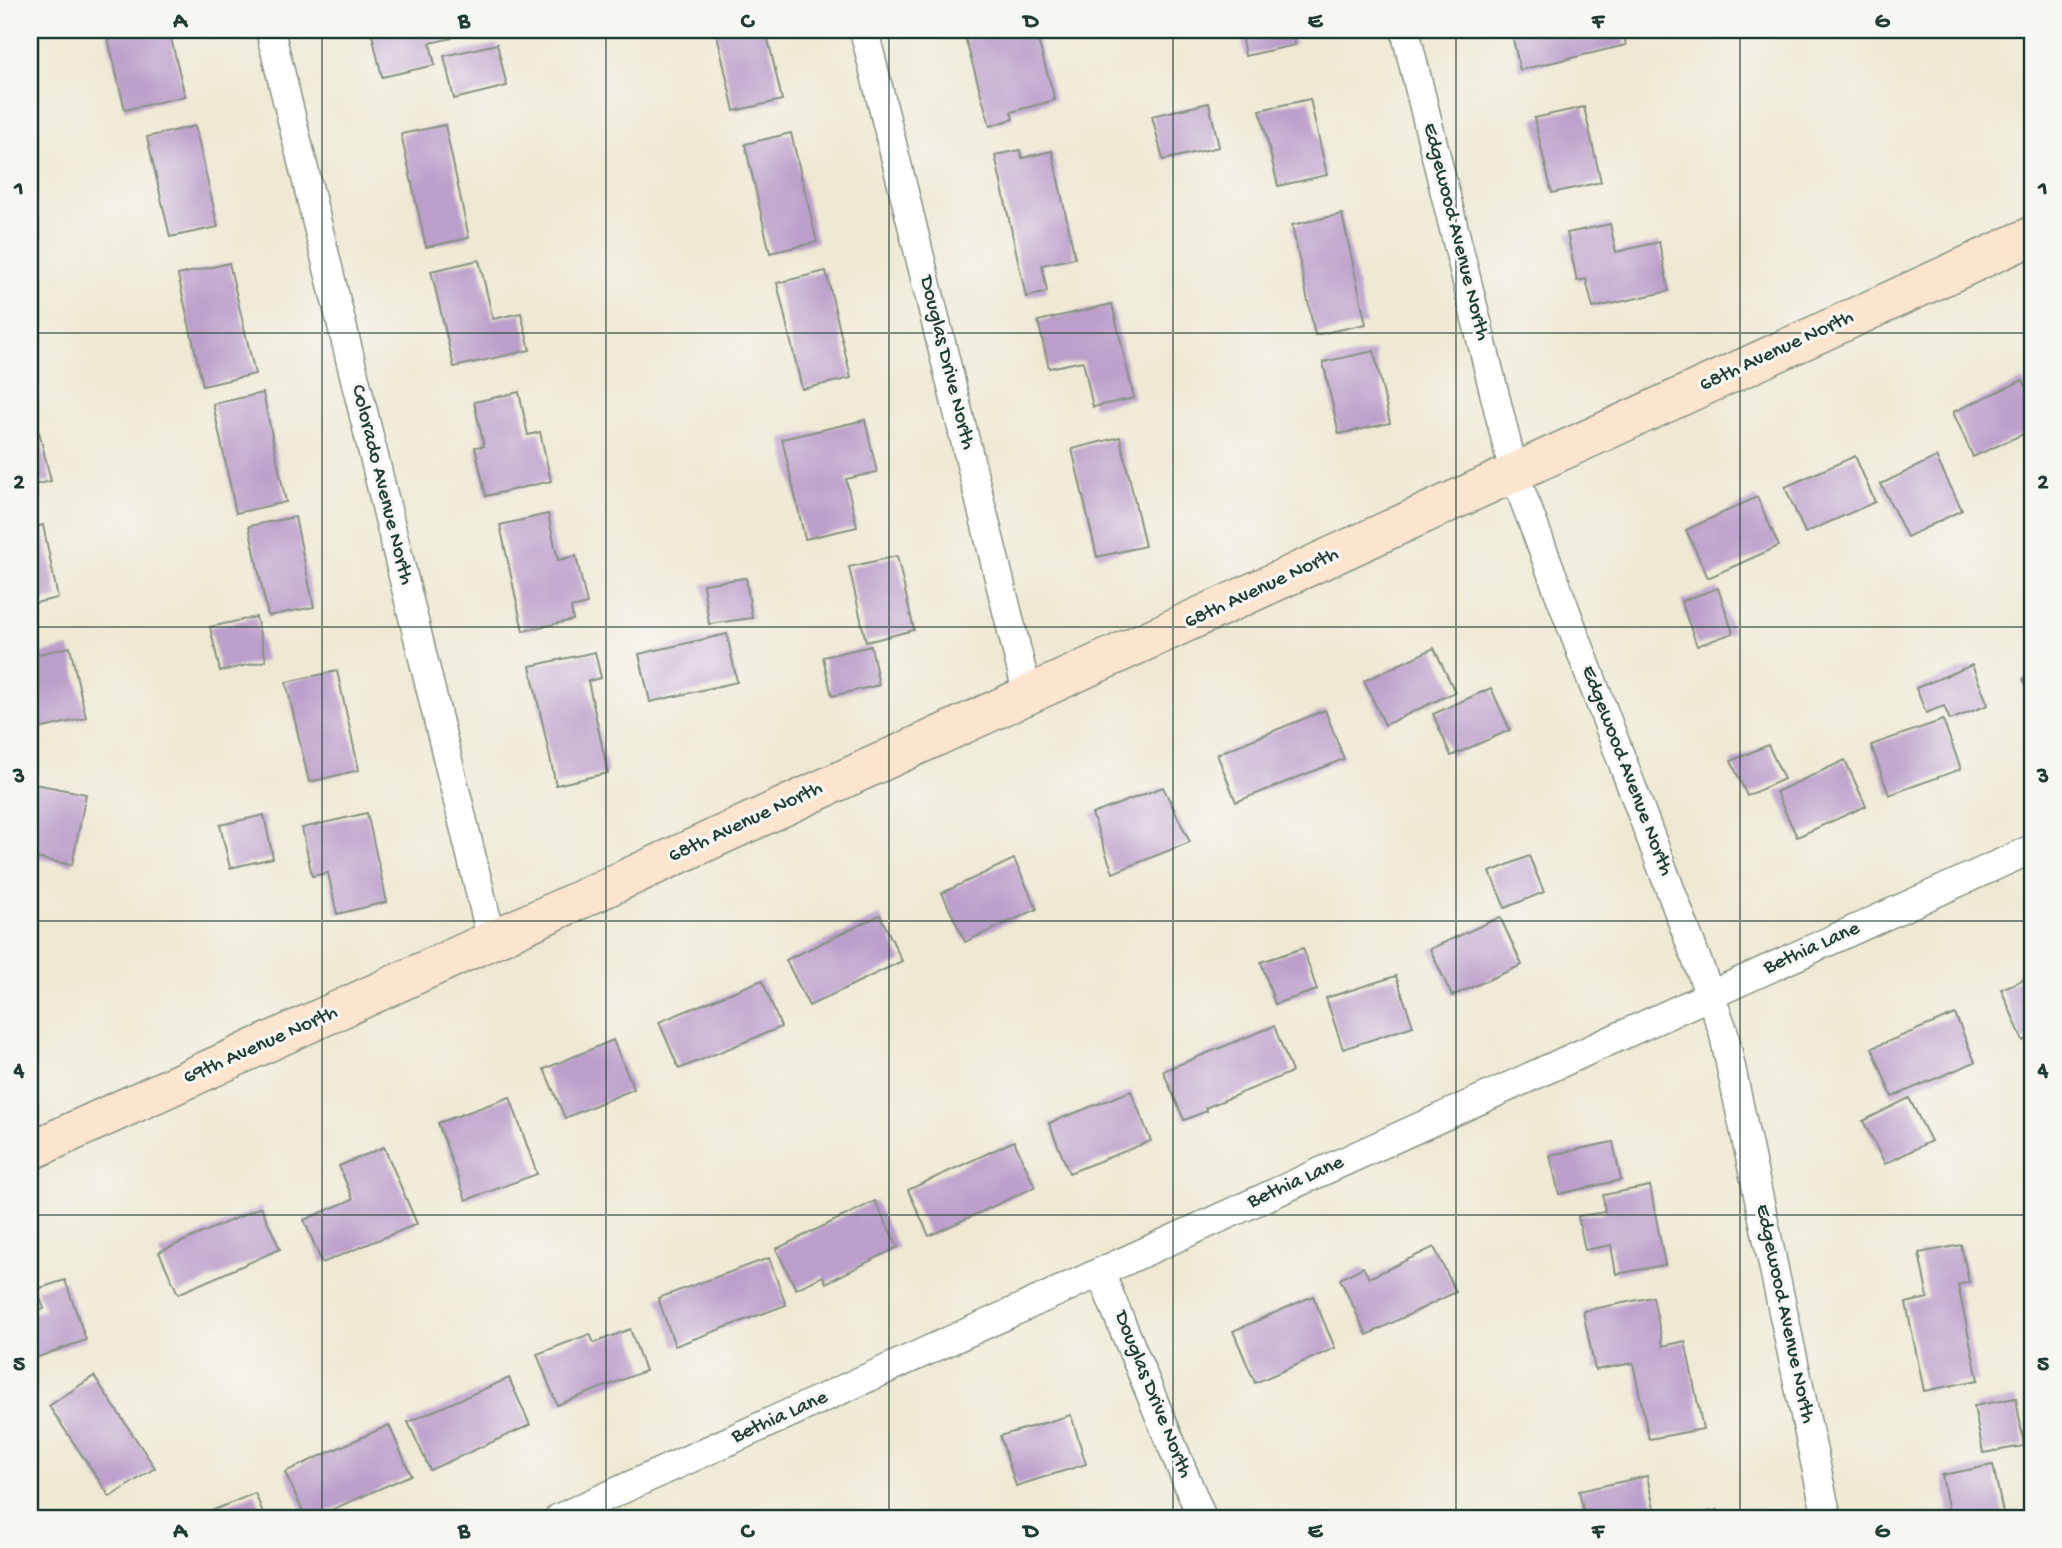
<svg xmlns="http://www.w3.org/2000/svg" width="2062" height="1548" viewBox="0 0 2062 1548" font-family="'Gochi Hand',sans-serif">
<style>
.building{fill:#bc9fcb}
.lines{fill:none;stroke-linecap:round;stroke-linejoin:round}
.street-casing{stroke:#879384;stroke-width:31}
.secondary-casing{stroke:#879384;stroke-width:41}
.street{stroke:#fff;stroke-width:28}
.secondary{stroke:#fbe5cf;stroke-width:38}
.grid{fill:none;stroke:#1f3d34;stroke-width:2;stroke-opacity:0.55}
.labels{text-anchor:middle;dominant-baseline:central;stroke-width:6;stroke-linejoin:round;paint-order:stroke}
.street-label{font-size:21px;fill:#1f3d34;stroke:#f6f6f2}
.neatline{fill:none;stroke:#1f3d34;stroke-width:2.5}
.grid-label{font-size:23px;text-anchor:middle;font-weight:bold;fill:#1f3d34}
</style>
<rect width="100%" height="100%" fill="#f6f6f2"/>
<filter id="ink" filterUnits="userSpaceOnUse"><feTurbulence type="fractalNoise" baseFrequency=".0143" numOctaves="2"/><feDisplacementMap in="SourceGraphic" scale="14" xChannelSelector="R" yChannelSelector="G"/><feConvolveMatrix kernelMatrix="1 2 1 2 8 2 1 2 1" color-interpolation-filters="sRGB"/></filter>
<filter id="wash" filterUnits="userSpaceOnUse"><feTurbulence type="fractalNoise" baseFrequency=".00686" numOctaves="4" result="noise"/><feDisplacementMap in="SourceGraphic" scale="28" xChannelSelector="R" yChannelSelector="G"/><feGaussianBlur stdDeviation="1.57" result="paint"/><feColorMatrix in="noise" values="0 0 0 0 0 0 0 0 0 0 0 0 0 0 0 0 0 1.4 0 .05"/><feComposite in="paint" operator="in"/></filter>
<g filter="url(#wash)">
<rect width="100%" height="100%" fill="#efe9d3"/>
<g id="blocks">
<g class="building">
<path d="M106,30H169L185,96L125,110Z"/>
<path d="M371,30H450L452,38L430,43L435,65L382,77Z"/>
<path d="M716,30H766L782,100L734,111Z"/>
<path d="M963,30H1035L1055,100L1011,112L1013,119L990,126Z"/>
<path d="M1240,30H1291L1295,45L1245,56Z"/>
<path d="M1511,30H1622L1626,45L1520,70Z"/>
<path d="M497,44L507,86L454,99L444,56Z"/>
<path d="M1310,99L1327,175L1278,186L1260,110Z"/>
<path d="M1209,103L1219,147L1163,160L1152,116Z"/>
<path d="M1584,107L1601,182L1552,193L1534,118Z"/>
<path d="M445,125L469,238L426,247L401,134Z"/>
<path d="M195,126L218,227L170,237L147,137Z"/>
<path d="M791,133L817,242L770,253L745,144Z"/>
<path d="M1020,150L1022,158L1052,151L1075,258L1042,265L1047,292L1026,297L995,155Z"/>
<path d="M1342,214L1366,324L1315,335L1292,225Z"/>
<path d="M1610,224L1616,252L1659,242L1669,291L1593,308L1586,279L1577,281L1567,233Z"/>
<path d="M479,260L493,319L521,313L530,350L454,367L431,271Z"/>
<path d="M229,263L255,374L203,386L178,275Z"/>
<path d="M826,271L851,378L802,389L777,283Z"/>
<path d="M1112,304L1134,398L1093,407L1083,361L1049,368L1038,321Z"/>
<path d="M1374,351L1390,423L1339,434L1323,362Z"/>
<path d="M2023,380L2032,401V430L1973,457L1953,412Z"/>
<path d="M519,392L528,435L540,432L551,481L486,496L475,447L484,446L474,402Z"/>
<path d="M263,393L286,502L236,513L213,404Z"/>
<path d="M865,420L877,472L846,479L857,527L805,539L782,439Z"/>
<path d="M39,432L51,481L30,486V434Z"/>
<path d="M1120,437L1145,546L1097,557L1072,449Z"/>
<path d="M1855,456L1875,502L1805,533L1785,487Z"/>
<path d="M1936,457L1962,510L1907,537L1881,484Z"/>
<path d="M1757,497L1779,546L1708,578L1686,530Z"/>
<path d="M548,514L558,560L576,556L587,604L571,608L573,620L523,631L500,525Z"/>
<path d="M295,517L314,607L268,616L249,526Z"/>
<path d="M43,525L58,598L30,604V528Z"/>
<path d="M897,556L914,630L866,642L849,567Z"/>
<path d="M746,578L752,618L709,624L703,584Z"/>
<path d="M1718,588L1733,633L1697,646L1681,601Z"/>
<path d="M256,617L266,661L220,671L210,627Z"/>
<path d="M727,634L737,682L650,702L639,654Z"/>
<path d="M871,646L879,685L832,696L823,657Z"/>
<path d="M70,647L86,718L30,731V656Z"/>
<path d="M1434,648L1455,692L1385,725L1364,681Z"/>
<path d="M595,652L601,678L588,681L608,773L556,785L530,666Z"/>
<path d="M1972,665L1988,705L1950,720L1944,706L1926,713L1916,688Z"/>
<path d="M337,671L359,770L309,782L286,682Z"/>
<path d="M2032,675V701L2023,679Z"/>
<path d="M1491,688L1510,730L1451,756L1433,714Z"/>
<path d="M1325,710L1344,759L1236,802L1217,754Z"/>
<path d="M1943,720L1961,769L1889,795L1871,745Z"/>
<path d="M1768,745L1784,779L1747,796L1731,761Z"/>
<path d="M1845,760L1866,806L1797,837L1776,792Z"/>
<path d="M30,783L86,794L72,865L30,857Z"/>
<path d="M1163,787L1190,842L1113,873L1092,814Z"/>
<path d="M367,813L387,902L337,914L328,873L312,876L302,828Z"/>
<path d="M264,815L273,858L230,868L220,825Z"/>
<path d="M1529,856L1544,892L1505,908L1490,872Z"/>
<path d="M1014,859L1037,909L965,942L942,893Z"/>
<path d="M880,915L902,961L809,1006L786,960Z"/>
<path d="M1500,917L1522,965L1452,996L1430,949Z"/>
<path d="M1303,948L1317,990L1275,1004L1261,962Z"/>
<path d="M1396,976L1413,1026L1343,1049L1326,998Z"/>
<path d="M2032,976V1037L2023,1041L2001,989Z"/>
<path d="M762,980L781,1027L679,1069L659,1022Z"/>
<path d="M1955,1014L1975,1062L1892,1097L1872,1048Z"/>
<path d="M1274,1026L1292,1072L1205,1108L1207,1111L1184,1120L1163,1071Z"/>
<path d="M613,1040L634,1089L565,1118L544,1069Z"/>
<path d="M1131,1091L1151,1141L1069,1173L1049,1123Z"/>
<path d="M510,1097L537,1174L466,1200L438,1123Z"/>
<path d="M1909,1098L1931,1141L1885,1164L1863,1121Z"/>
<path d="M1014,1141L1035,1187L929,1236L908,1190Z"/>
<path d="M1613,1142L1621,1180L1559,1194L1550,1155Z"/>
<path d="M384,1147L417,1224L322,1263L304,1220L353,1199L339,1166Z"/>
<path d="M1650,1186L1665,1265L1616,1274L1611,1245L1585,1250L1578,1216L1605,1212L1603,1195Z"/>
<path d="M875,1201L898,1247L826,1283L823,1276L796,1289L776,1249Z"/>
<path d="M261,1207L280,1249L178,1294L159,1252Z"/>
<path d="M1961,1245L1969,1282L1958,1285L1978,1380L1924,1391L1906,1303L1928,1298L1919,1253Z"/>
<path d="M1434,1247L1456,1292L1367,1335L1340,1279L1363,1267L1369,1278Z"/>
<path d="M769,1258L786,1305L675,1346L658,1298Z"/>
<path d="M65,1280L86,1340L30,1360V1314L44,1309L37,1289Z"/>
<path d="M1313,1296L1335,1348L1255,1383L1233,1331Z"/>
<path d="M1653,1297L1663,1346L1685,1341L1703,1429L1649,1439L1633,1363L1595,1370L1583,1311Z"/>
<path d="M630,1329L645,1371L557,1405L537,1354L590,1334L594,1343Z"/>
<path d="M94,1376L155,1468L110,1497L49,1406Z"/>
<path d="M509,1378L530,1425L430,1470L408,1422Z"/>
<path d="M2016,1398L2024,1446L1983,1453L1974,1406Z"/>
<path d="M1071,1415L1086,1464L1016,1486L1000,1436Z"/>
<path d="M389,1425L411,1475L313,1518H306L285,1472Z"/>
<path d="M1993,1465L2004,1518H1950L1942,1475Z"/>
<path d="M1647,1476L1656,1518H1585L1579,1491Z"/>
<path d="M255,1493L265,1518H194Z"/>
<path d="M1717,1510L1719,1518H1684V1517Z"/>
</g>
</g>
</g>
<g filter="url(#ink)">
<use href="#blocks" fill-opacity="0" stroke="#879384" stroke-width="2"/>
<g class="lines">
<defs>
<g id="street">
<path d="M270,30L492,941"/>
<path d="M864,30L1028,696"/>
<path d="M1405,30L1514,473L1723,1030L1827,1518"/>
<path d="M1100,1272L1202,1518"/>
<path d="M559,1518L2032,849"/>
</g>
<path id="secondary" d="M30,1151L2032,236"/>
</defs>
<use href="#street" class="street-casing"/>
<use href="#secondary" class="secondary-casing"/>
<use href="#street" class="street"/>
<use href="#secondary" class="secondary"/>
</g>
</g>
<path class="grid" d="M322,30V1518M606,30V1518M889,30V1518M1173,30V1518M1456,30V1518M1740,30V1518M30,333H2032M30,627H2032M30,921H2032M30,1215H2032"/>
<g class="labels">
<g class="street-label">
<text transform="translate(1455 232) rotate(76)">Edgewood Avenue North</text>
<text transform="translate(1777 352) rotate(-25)">68th Avenue North</text>
<text transform="translate(946 363) rotate(76)">Douglas Drive North</text>
<text transform="translate(381 485) rotate(76)">Colorado Avenue North</text>
<text transform="translate(1262 589) rotate(-25)">68th Avenue North</text>
<text transform="translate(1626 771) rotate(69)">Edgewood Avenue North</text>
<text transform="translate(746 823) rotate(-25)">68th Avenue North</text>
<text transform="translate(1812 949) rotate(-24)">Bethia Lane</text>
<text transform="translate(261 1046) rotate(-24)">69th Avenue North</text>
<text transform="translate(1296 1183) rotate(-24)">Bethia Lane</text>
<text transform="translate(1784 1314) rotate(78)">Edgewood Avenue North</text>
<text transform="translate(1152 1395) rotate(68)">Douglas Drive North</text>
<text transform="translate(780 1418) rotate(-24)">Bethia Lane</text>
</g>
</g>
<rect width="2062" height="1548" fill="none" stroke="#f6f6f2" stroke-width="77"/>
<rect x="38" y="38" width="1986" height="1472" class="neatline"/>
<g class="grid-label">
<text x="180" y="27">A</text>
<text x="464" y="27">B</text>
<text x="747" y="27">C</text>
<text x="1031" y="27">D</text>
<text x="1315" y="27">E</text>
<text x="1598" y="27">F</text>
<text x="1882" y="27">G</text>
<text x="19" y="194">1</text>
<text x="2043" y="194">1</text>
<text x="19" y="488">2</text>
<text x="2043" y="488">2</text>
<text x="19" y="782">3</text>
<text x="2043" y="782">3</text>
<text x="19" y="1076">4</text>
<text x="2043" y="1076">4</text>
<text x="19" y="1370">5</text>
<text x="2043" y="1370">5</text>
<text x="180" y="1537">A</text>
<text x="464" y="1537">B</text>
<text x="747" y="1537">C</text>
<text x="1031" y="1537">D</text>
<text x="1315" y="1537">E</text>
<text x="1598" y="1537">F</text>
<text x="1882" y="1537">G</text>
</g>
</svg>
